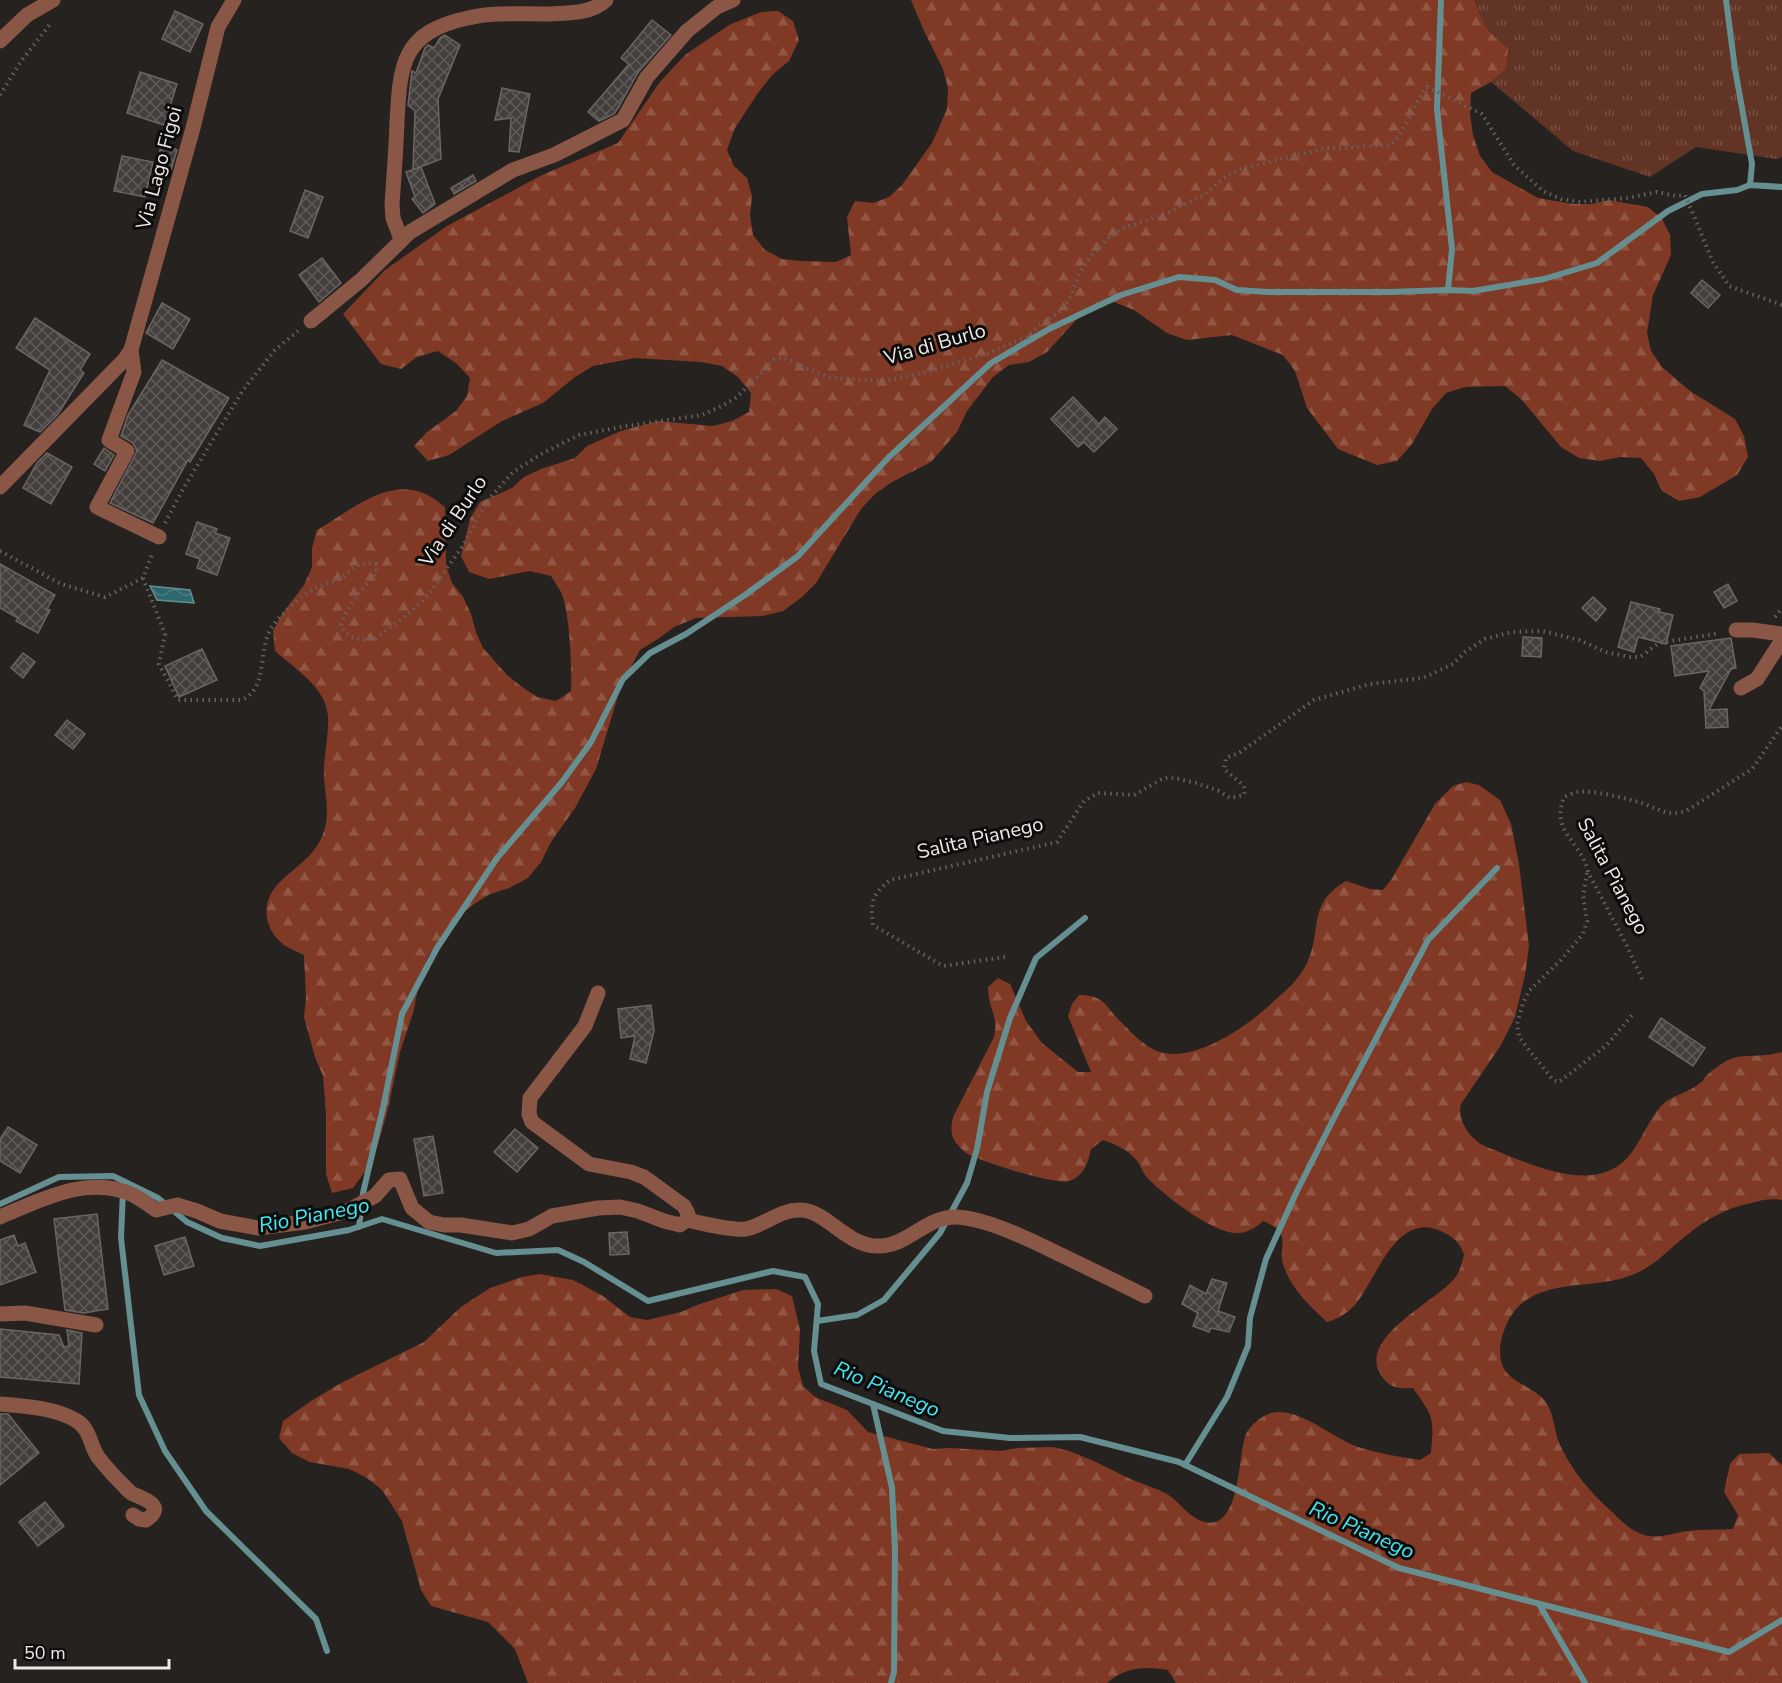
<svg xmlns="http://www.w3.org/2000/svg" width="1782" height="1683" viewBox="0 0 1782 1683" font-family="'Nunito Sans',sans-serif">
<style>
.grass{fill:url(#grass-tufts)}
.forest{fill:url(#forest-firs)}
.water{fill:url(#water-waves);stroke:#668f92;stroke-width:1.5}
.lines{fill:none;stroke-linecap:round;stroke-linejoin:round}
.stream{stroke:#668f92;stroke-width:6}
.building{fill:url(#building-cross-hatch);stroke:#6b6564;stroke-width:1.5}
.path{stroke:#666260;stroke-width:4;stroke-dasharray:1.5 4.5;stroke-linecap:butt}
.minor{stroke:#8a5646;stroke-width:15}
.labels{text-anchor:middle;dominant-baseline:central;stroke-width:6;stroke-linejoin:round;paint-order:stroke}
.street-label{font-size:20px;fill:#edeae9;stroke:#0e0c0b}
.water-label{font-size:21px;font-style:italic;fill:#3feaf7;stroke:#0e0c0b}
</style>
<defs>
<pattern id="grass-tufts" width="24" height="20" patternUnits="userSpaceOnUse" patternTransform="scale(1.5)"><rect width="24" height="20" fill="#613426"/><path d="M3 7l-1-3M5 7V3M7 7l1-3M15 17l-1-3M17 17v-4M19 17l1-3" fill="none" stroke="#785246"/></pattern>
<pattern id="forest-firs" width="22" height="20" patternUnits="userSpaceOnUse" patternTransform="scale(1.5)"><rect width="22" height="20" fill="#803924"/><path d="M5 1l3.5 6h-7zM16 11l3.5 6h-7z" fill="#925644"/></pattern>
<pattern id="water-waves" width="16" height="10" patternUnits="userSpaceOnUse" patternTransform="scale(1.5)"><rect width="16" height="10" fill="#2c686d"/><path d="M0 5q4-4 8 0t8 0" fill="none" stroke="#4b7e82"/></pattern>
<pattern id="building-cross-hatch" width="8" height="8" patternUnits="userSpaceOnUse" patternTransform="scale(1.5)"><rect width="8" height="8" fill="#443f3d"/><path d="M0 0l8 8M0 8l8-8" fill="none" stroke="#5f5b59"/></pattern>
</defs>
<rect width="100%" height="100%" fill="#262220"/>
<path class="grass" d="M1475,0H1782V157L1776,159L1696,147L1650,177L1573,151L1491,82L1506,69L1493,37L1482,21Z"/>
<g class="forest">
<path d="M911,0H1475C1482,23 1488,34 1508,48L1506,69L1491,82L1471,93L1470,114L1473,135L1480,156L1492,172L1538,198L1573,204H1592L1609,200L1648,207L1662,219L1670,235L1671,255L1653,295L1647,333L1651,351L1662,367L1690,391L1735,419L1744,436L1748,457L1737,475L1700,497L1679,501L1662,491L1654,474L1641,458L1620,457L1600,461L1579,458L1561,447L1522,400L1505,386L1465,387L1446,393L1432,409L1412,444L1397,461L1377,465L1338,449L1307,408L1295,371L1283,355L1232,335L1187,340L1167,333L1134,310L1114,302L1093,308L1076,320L1047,352L1029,362L1009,365L993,377L967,411L957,432L931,462L892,482L875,494L861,509L816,583L802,597L783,611L763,616L696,618L674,627L658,639L640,650L621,686L596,769L575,808L551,842L541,862L528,878L509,888L490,894L471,906L455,921L429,955L421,974L413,1013L400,1052L387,1113L376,1151L367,1169L353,1188L332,1193L326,1174V1114L323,1076L315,1057L304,1017L306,998L304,955C298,952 290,949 284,945C263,929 260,901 280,882C297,865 316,856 324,831C330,814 325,795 324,777C323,757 329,737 328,717C327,688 295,669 275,651L273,631L282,614L304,585L312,567V548L317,530C360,505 399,466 445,507L446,565L452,583L463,597L471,614L476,632L483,648L507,675L522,687L537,697L556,701L571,691C572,668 570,612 561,592C558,587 554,581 551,576L530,571L489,579L469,572L461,556L470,519L480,502L512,488L524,477L541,469L575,458L587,446L621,431L658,421L713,426L732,421L749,412L751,393L738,377L722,366L701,362L635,358L593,366L575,377L543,403L502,421L449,455L428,461L414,446L427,432L456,411L467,396L470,378L457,364L438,351L417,357L401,369L381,364L343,314L385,270L447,226L542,175L618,143L659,83L685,55L729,25L761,12L778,11L793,21L799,40L789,61L772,75L758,93L735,128L727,150L734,166L747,178L752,196L750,215L753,235L765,250L782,259L800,261L836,262L851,255L847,217L855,201L873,203L889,197L902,185L932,143L947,109L948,88L943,69L925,33Z"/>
<path d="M1466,782L1479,785L1500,800L1511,824L1519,864L1529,946L1525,975L1515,1017L1501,1045L1461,1104C1456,1120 1472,1142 1487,1147C1526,1162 1593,1197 1628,1157C1641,1142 1649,1119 1661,1106C1671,1095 1689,1093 1700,1083C1704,1081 1703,1079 1706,1076C1713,1069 1727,1059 1737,1057C1753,1055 1766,1057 1782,1052V1200C1771,1198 1762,1200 1751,1203C1727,1208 1706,1219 1687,1235C1669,1249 1654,1267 1632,1275C1590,1292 1531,1274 1507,1323C1501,1336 1497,1354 1503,1367C1512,1384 1533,1386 1545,1401C1554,1412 1554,1430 1559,1443C1572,1471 1589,1491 1611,1511C1620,1520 1628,1528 1639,1533C1657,1541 1671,1533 1688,1531C1703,1529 1718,1530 1733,1529L1738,1515L1724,1492L1730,1464L1739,1454L1769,1453L1782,1465V1683H1176L1168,1670C1146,1666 1125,1667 1107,1683H528L515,1649L488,1622L431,1606L421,1590L402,1521L382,1490L367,1478L349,1469L310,1462L292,1453L279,1438L283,1421L311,1401L341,1383L424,1342L461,1307L490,1288L522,1277L540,1274L573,1280L603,1296L630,1317L647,1320L681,1312L697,1305L743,1290L776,1289L792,1296L800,1330L798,1367L803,1386L815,1397L847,1410L868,1432L933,1449L950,1448L1001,1451L1017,1448L1053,1447L1069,1451C1092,1459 1113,1471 1135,1481C1145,1485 1156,1488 1165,1493C1179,1500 1188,1518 1205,1522C1240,1530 1238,1459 1245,1437C1248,1427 1261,1416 1271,1413C1298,1406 1332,1438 1358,1447C1378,1453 1399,1457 1420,1460L1431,1453C1434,1417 1434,1418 1413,1388C1399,1389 1389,1388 1381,1375C1357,1338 1435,1302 1454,1279C1460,1272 1462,1263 1464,1254C1458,1240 1452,1236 1438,1230C1395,1213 1376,1281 1354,1306C1346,1314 1338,1319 1327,1322C1310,1306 1292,1290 1284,1267C1276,1246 1295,1234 1263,1221C1256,1227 1248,1233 1238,1233C1215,1235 1160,1193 1145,1175C1142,1171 1141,1166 1138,1162C1129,1150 1117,1145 1103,1140L1091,1149C1088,1163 1084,1176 1069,1181C1057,1186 979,1161 966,1153C963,1151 959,1146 956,1143C950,1134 951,1127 953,1117L994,1037C999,1017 988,1008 988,987L998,978L1010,984L1026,1021L1042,1043L1078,1072H1091L1068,1016L1072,1004L1079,995C1106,995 1105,1007 1122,1023C1132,1033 1144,1046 1157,1051C1194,1065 1249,1025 1274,1001C1286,991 1300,978 1307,963C1323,929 1306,905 1346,881L1370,889L1383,890L1391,880L1435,804L1453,786Z"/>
</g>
<path class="water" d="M150,586L190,590L194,603L157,600Z"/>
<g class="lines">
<g class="stream">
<path d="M1441,0L1437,109L1452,249L1448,290"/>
<path d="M1726,0L1735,69L1752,164L1750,185"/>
<path d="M123,1191L121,1238L139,1395L165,1451L206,1511L316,1619L327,1651"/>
<path d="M0,1204L59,1177L113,1176L158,1198L187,1222L222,1238L260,1246L349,1230L382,1219L496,1253L558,1250L584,1262L648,1301L773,1271L805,1277L818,1304L814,1351L821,1384L943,1431L1010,1438L1080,1437L1179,1462L1399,1568L1729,1652L1782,1620"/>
<path d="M359,1227L363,1193L383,1108L402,1014L437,948L497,858L562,782L591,742L623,679L650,653L686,634L745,595L798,556L888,458L991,363L1049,329L1121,295L1179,277L1215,280L1237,290L1268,292H1390L1448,290L1473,291L1544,279L1597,263L1668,211L1702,194L1737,190L1750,185L1782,187"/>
<path d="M817,1321L857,1315L884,1300L940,1233L967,1183L977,1149L987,1092L1010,1018L1036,958L1085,918"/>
<path d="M873,1404L892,1488L895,1550L894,1672L891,1683"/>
<path d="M1185,1465L1227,1397L1248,1346L1250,1318L1266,1259L1297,1191L1336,1114L1428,940L1497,868"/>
<path d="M1539,1604L1585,1683"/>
</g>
</g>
<g class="building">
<path d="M175,11L203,24L190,52L162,39Z"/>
<path d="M652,20L671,35L639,71L618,108L614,114L599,121L588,112L629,64L621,58Z"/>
<path d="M445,35L460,45L438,99L441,159L413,170L415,111L408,105L412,71L416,73L425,48L428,45L434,48L440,38Z"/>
<path d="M140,72L177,84L164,125L127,113Z"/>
<path d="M502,88L530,94L519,152L509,151L511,118L495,120Z"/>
<path d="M161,143L177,150L171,170L158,164Z"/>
<path d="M122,156L153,162L145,197L114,191Z"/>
<path d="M421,167L435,204L423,213L412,199L415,197L406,172Z"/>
<path d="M473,175L476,181L454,194L451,188Z"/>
<path d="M305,190L323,197L308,238L290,231Z"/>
<path d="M322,258L341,283L319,302L299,275Z"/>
<path d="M1702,280L1720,295L1708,308L1691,293Z"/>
<path d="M162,303L190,319L173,349L146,333Z"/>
<path d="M35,318L90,354L80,370L84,373L58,414L40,432L24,425L50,370L16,348Z"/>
<path d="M162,360L229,398L190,462L188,460L153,523L110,503L137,451L133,443L121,436L128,415Z"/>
<path d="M1073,397L1099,424L1105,417L1117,429L1094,452L1084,442L1078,447L1051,419Z"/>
<path d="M104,448L114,455L105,471L94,464Z"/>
<path d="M47,453L72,467L51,504L23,488L37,463Z"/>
<path d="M197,522L217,529L215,533L230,538L217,575L197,568L200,559L186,554Z"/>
<path d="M0,564L55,595L47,609L50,610L38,633L16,621L18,618L0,608Z"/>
<path d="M1728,584L1737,601L1724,608L1714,592Z"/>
<path d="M1593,597L1606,609L1596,621L1582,608Z"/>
<path d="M1631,602L1660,609L1659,612L1673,615L1666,644L1638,637L1634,652L1618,647Z"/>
<path d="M1523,637L1542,638L1541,657L1522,656Z"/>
<path d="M1731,638L1736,668L1731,669L1709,710L1727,709L1728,727L1706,728L1704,691L1700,688L1709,671L1675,676L1671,646Z"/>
<path d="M202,649L217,680L179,697L165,666Z"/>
<path d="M23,653L35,662L23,678L11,668Z"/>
<path d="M67,720L85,734L73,749L55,735Z"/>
<path d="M651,1005L654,1031L646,1063L630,1059L635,1036L621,1038L618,1009Z"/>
<path d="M1661,1018L1705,1048L1693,1066L1649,1037Z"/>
<path d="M8,1127L37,1145L20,1173L0,1161V1139Z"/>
<path d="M515,1129L538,1148L517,1172L494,1152Z"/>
<path d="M433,1136L443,1193L424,1196L414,1139Z"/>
<path d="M97,1214L108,1309L84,1313L65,1310L54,1219Z"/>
<path d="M627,1232L629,1254L610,1255L609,1233Z"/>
<path d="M14,1235L18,1246L25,1243L36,1272L0,1285V1240Z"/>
<path d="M185,1237L194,1266L164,1275L155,1246Z"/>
<path d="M1212,1279L1227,1283L1218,1311L1235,1317L1229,1332L1211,1328L1209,1332L1193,1326L1198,1313L1182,1304L1190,1285L1206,1294Z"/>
<path d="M0,1329L59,1335L64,1347L69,1346L67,1330L82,1333L79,1384L0,1377Z"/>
<path d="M0,1414H8L39,1453L0,1485Z"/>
<path d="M45,1502L64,1526L38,1546L19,1522Z"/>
</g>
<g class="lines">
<g class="path">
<path d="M0,95L22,60L51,23"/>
<path d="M165,523L183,489L243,390L275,350L298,331"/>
<path d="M0,551L61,584L105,597L143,578L153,552"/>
<path d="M143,578L165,634L159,664L178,700H241C269,690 257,649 272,627C282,613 298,599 313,589C321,585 331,583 339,579C353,571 358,559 376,564V574C362,590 347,604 341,625L344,631L352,637L363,640L375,639L408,614L428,595L464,544L488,500L513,472L543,453L579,435L627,426L702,415L722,406L737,397L774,360L784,358L830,378L885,381L927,372L989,353L1027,337L1038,326L1058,313L1069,300L1079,274L1091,256L1108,238L1123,228L1165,214L1202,196L1228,175L1241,169L1322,149L1391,145C1407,128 1413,106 1427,87L1482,114L1514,165L1543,191L1561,199L1580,202L1628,198L1657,192L1676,196L1685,195L1713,262L1729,286L1782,305"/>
<path d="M1775,617L1782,608"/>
<path d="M1587,873L1583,896L1587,921L1583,934L1561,960L1529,991L1523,1003L1517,1024L1519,1037L1553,1080L1559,1082L1607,1045L1632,1015"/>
<path d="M1005,957L943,966L873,925C870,902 872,895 890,880L1057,842L1084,801L1098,793L1134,795L1162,779L1170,777L1196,783L1219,791L1230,798L1244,795L1245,789L1243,785L1224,769L1226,758L1239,753L1314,700L1370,684L1423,678L1453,664L1465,652L1485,639L1512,632L1542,631L1579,640L1606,652L1629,657H1640L1659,643L1720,633"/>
<path d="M1642,979L1627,946L1588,872C1581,840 1550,833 1564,797C1568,795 1573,793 1577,792C1590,789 1629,799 1642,803C1658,809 1668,817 1686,811L1752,769L1782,726"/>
</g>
<g class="minor">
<path d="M0,41L27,15L53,0"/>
<path d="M401,239L393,218L392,204C394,177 396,149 397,122C400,64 402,32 468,18C492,12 520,14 545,14C565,13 590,15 606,0"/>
<path d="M311,321L361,280L410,232L513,170L554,155L623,120L647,77L687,31L717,7L733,0"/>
<path d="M131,350L134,372L109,440L127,451L97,507L159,537"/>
<path d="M0,487L125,359L131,350L193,128L218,27L234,0"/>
<path d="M1736,630H1752L1782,634"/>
<path d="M1741,688L1757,679L1782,640"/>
<path d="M0,1217C41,1200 88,1174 133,1195C141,1199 149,1205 156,1210L177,1205L197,1211L220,1221L258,1228L305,1222L347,1211L375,1196L389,1180L400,1179L412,1208L429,1222L444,1225H461L512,1233L529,1229L552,1216L598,1208L620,1207L638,1211L664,1221L680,1225L687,1220L688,1214L684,1206L644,1177L631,1172L589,1164L532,1122L529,1114L530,1098L585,1026L598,993"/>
<path d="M687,1220C701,1223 733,1231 746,1229C765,1225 781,1209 801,1210C827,1211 845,1245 877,1246C908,1247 925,1216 957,1217C989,1219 1030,1240 1059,1254C1088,1268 1117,1282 1145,1296"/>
<path d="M0,1314L25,1313L96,1325"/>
<path d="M0,1404C25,1406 56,1408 77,1421C90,1429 90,1445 98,1457C105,1466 114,1476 123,1485C126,1488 129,1492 133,1494C144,1499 167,1506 146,1520L139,1519L133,1515"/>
</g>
</g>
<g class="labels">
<g class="street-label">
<text transform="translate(159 168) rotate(-75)">Via Lago Figoi</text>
<text transform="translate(935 344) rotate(-16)">Via di Burlo</text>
<text transform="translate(453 521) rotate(-56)">Via di Burlo</text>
<text transform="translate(980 838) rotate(-13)">Salita Pianego</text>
<text transform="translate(1613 876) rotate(62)">Salita Pianego</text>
</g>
<g class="water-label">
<text transform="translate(314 1215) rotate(-11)">Rio Pianego</text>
<text transform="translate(887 1389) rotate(23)">Rio Pianego</text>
<text transform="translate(1362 1530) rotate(24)">Rio Pianego</text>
</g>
</g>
<path d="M15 1659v9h154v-9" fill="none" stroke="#edeae9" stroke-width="3"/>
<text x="24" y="1659" font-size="18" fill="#edeae9" stroke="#0e0c0b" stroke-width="4.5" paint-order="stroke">50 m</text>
</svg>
